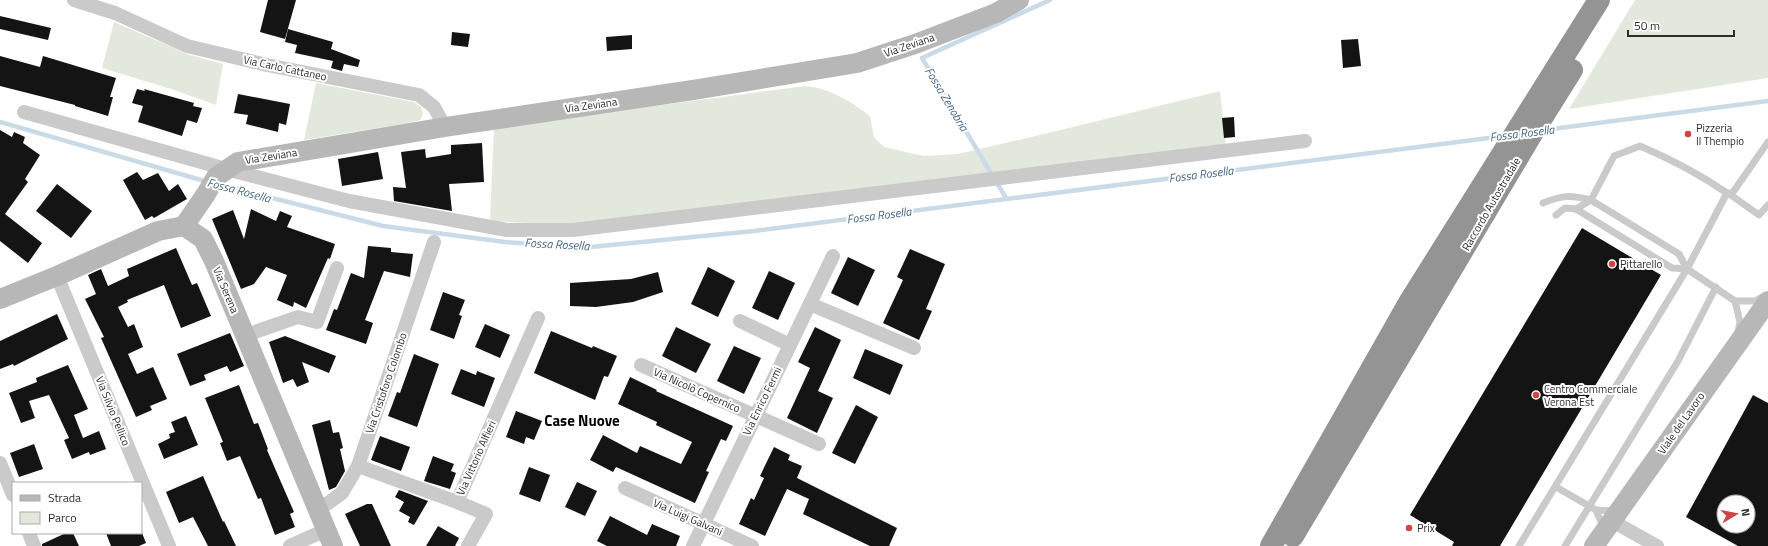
<svg xmlns="http://www.w3.org/2000/svg" width="1768" height="546" viewBox="0 0 1768 546" font-family="'Titillium Web',sans-serif">
<style>
.green{fill:#e2e9dc}
.lines{fill:none;stroke-linecap:round;stroke-linejoin:round}
.stream{stroke:#cadae6;stroke-width:4.5}
.building{fill:#141414;fill-rule:evenodd}
.lane{stroke:#cacaca;stroke-width:7}
.street{stroke:#cacaca;stroke-width:14}
.secondary{stroke:#b7b7b7;stroke-width:20}
.highway{stroke:#949494;stroke-width:22}
.poi-dot{fill:#cf4444;stroke:#fff;stroke-width:1.5}
.labels{text-anchor:middle;dominant-baseline:central;stroke-width:4;stroke-linejoin:round;paint-order:stroke}
.street-label{font-size:11px;fill:#2d2d2d;stroke:#fff}
.poi-label{font-size:11px;fill:#2d2d2d;stroke:#fff;text-anchor:start}
.water-label{font-size:12px;font-style:italic;fill:#456784;stroke:#fff}
.district-label{font-size:15px;font-weight:bold;fill:#000;stroke:#fff}
</style>
<rect width="100%" height="100%" fill="#fff"/>
<g class="green">
<path d="M1635,0H1768V78L1569,109Z"/>
<path d="M114,22L190,55L223,64L216,105L171,89L102,68Z"/>
<path d="M316,83L414,102L421,107L423,114L420,120L409,123L304,140Z"/>
<path d="M805,86C830,88 850,101 870,116L874,137L884,147L924,156L958,154L1044,134L1220,91L1226,147L567,225L490,221L494,127Z"/>
</g>
<g class="lines">
<g class="stream">
<path d="M0,122L208,182"/>
<path d="M1544,130L1768,101"/>
<path d="M217,184L383,226L505,242L557,246L591,247L754,231L1505,136"/>
<path d="M1006,198L922,58L1050,0"/>
</g>
</g>
<g class="building">
<path d="M268,0H296L285,39L260,32Z"/>
<path d="M0,16L51,28L48,40L0,29Z"/>
<path d="M288,29L333,42L331,49L360,60L358,67L344,64L342,71L331,68L333,61L295,53L297,45L285,42Z"/>
<path d="M452,32L470,34L468,47L451,45Z"/>
<path d="M632,35V49L607,51L606,37Z"/>
<path d="M1358,39L1361,66L1343,68L1341,40Z"/>
<path d="M0,56L40,67L43,56L116,78L110,97H113L108,116L75,106V105L0,86Z"/>
<path d="M137,89L145,91L144,89L194,103L193,106L202,108L197,123L187,120L182,136L138,122L143,106L132,103Z"/>
<path d="M238,94L290,104L286,125L279,123L278,132L246,124L248,115L234,113Z"/>
<path d="M1234,117L1235,137L1224,138L1222,118Z"/>
<path d="M0,130L12,137L14,132L25,137L23,143L40,155L25,179L28,182L5,214L42,243L28,263L0,241Z"/>
<path d="M482,143L484,182L449,184L452,211L394,201L393,187L406,188L401,152L425,149L426,158L451,154V145Z"/>
<path d="M378,152L383,179L342,186L338,159Z"/>
<path d="M137,172L143,180L158,173L169,191L178,184L187,199L154,218L152,216L145,220L123,180Z"/>
<path d="M57,184L92,211L71,238L36,211Z"/>
<path d="M251,209L276,221L280,211L292,216L287,227L335,244L330,259L328,258L306,308L294,302L293,307L277,300L287,275L266,267L254,284L241,289L212,219L233,210L244,239Z"/>
<path d="M1582,228L1661,275L1500,546H1452L1454,542L1410,515Z"/>
<path d="M368,246L391,248V252L413,254L410,277L384,271L365,320L373,323L366,344L326,330L334,309L337,310L351,273L364,278Z"/>
<path d="M176,248L192,285L197,283L211,316L181,328L164,285L127,300L128,302L118,307L128,327L134,324L143,347L128,354L137,374L153,367L167,399L150,406L152,410L136,417L101,338L104,337L85,299L96,294L88,275L101,269L108,286L129,276L127,269Z"/>
<path d="M910,249L945,264L926,309L932,311L919,340L883,323L903,280L897,277Z"/>
<path d="M848,257L875,270L858,306L831,293Z"/>
<path d="M708,267L735,281L718,317L691,304Z"/>
<path d="M769,271L795,283L778,320L752,308Z"/>
<path d="M658,272L663,292L633,302L596,307L570,306V283L631,279Z"/>
<path d="M443,292L465,300L459,315L462,316L454,339L430,330Z"/>
<path d="M57,314L68,339L14,366L13,364L0,369V341Z"/>
<path d="M485,324L510,335L500,358L475,347Z"/>
<path d="M676,327L711,344L696,373L662,356Z"/>
<path d="M815,327L841,340L818,391L833,398L817,433L787,418L810,368L798,362Z"/>
<path d="M551,331L592,348L593,346L617,356L608,377L604,376L595,400L534,373Z"/>
<path d="M230,333L244,366L230,372L227,366L204,375L206,380L190,386L177,354Z"/>
<path d="M285,336L336,356L329,373L302,362L309,382L297,387L293,379L283,383L269,342Z"/>
<path d="M734,346L761,358L744,394L717,381Z"/>
<path d="M865,349L903,365L890,395L853,378Z"/>
<path d="M414,354L439,364L417,427L388,416L397,392L400,393Z"/>
<path d="M68,365L88,409L74,415L83,438L99,431L106,449L90,455L89,452L72,459L64,440L69,438L49,395L29,401L35,418L21,423L9,393L37,382L36,378Z"/>
<path d="M461,369L476,375L477,371L495,378L484,407L451,394Z"/>
<path d="M630,377L657,390L656,391L733,426L726,441L721,439L706,471L709,472L695,503L616,467L613,472L590,460L603,435L637,453L640,446L681,464L692,442L656,425L657,422L618,404Z"/>
<path d="M239,385L254,424L258,423L268,449L267,450L294,512L290,514L295,527L275,535L261,498L258,499L240,456L227,461L220,443L223,442L205,398Z"/>
<path d="M1753,395L1768,403V546H1738L1686,517ZM1724,502H1748V526H1724Z"/>
<path d="M856,405L878,417L855,464L832,453Z"/>
<path d="M516,411L542,421L534,440L526,437L524,444L506,437Z"/>
<path d="M186,416L198,445L164,459L158,444L170,438L169,434L175,432L171,422Z"/>
<path d="M330,420L333,433L339,432L343,448L340,449L345,471L336,487L329,490L312,425Z"/>
<path d="M380,436L410,447L401,471L371,460Z"/>
<path d="M34,444L43,469L19,477L10,453Z"/>
<path d="M774,447L790,455L788,460L802,466L797,478L897,528L889,546H870L803,514L809,499L787,489L765,536L739,524L751,498L754,500L764,478L760,476Z"/>
<path d="M433,456L454,464L451,471L456,473L450,489L424,481Z"/>
<path d="M529,467L550,475L540,502L519,494Z"/>
<path d="M203,476L223,522L224,521L236,546H208L193,517L179,523L166,492Z"/>
<path d="M577,482L597,491L585,516L565,507Z"/>
<path d="M399,490L428,501L414,525L408,522L410,517L399,511L404,502L395,497Z"/>
<path d="M367,504H372L391,546H360L345,514Z"/>
<path d="M610,516L647,535L652,524L680,536L676,546H607L597,541Z"/>
<path d="M438,526L459,538L455,546H426Z"/>
<path d="M66,533H73L79,546H42V544Z"/>
<path d="M106,533H142L146,543L139,546H111Z"/>
</g>
<g class="lines">
<g class="lane">
<path d="M1728,193L1759,215L1768,205"/>
<path d="M1731,195L1768,142"/>
<path d="M1543,203C1563,195 1570,195 1591,200L1679,254L1687,269L1735,301H1755L1763,297"/>
<path d="M1556,215L1565,208L1576,209L1672,268L1687,269"/>
<path d="M1735,301L1740,322L1738,332"/>
<path d="M1556,487L1596,510L1612,511L1615,509"/>
<path d="M1596,510L1602,524L1601,528"/>
<path d="M1519,546L1687,269L1727,193C1699,174 1671,159 1640,146L1614,156L1591,200L1576,209"/>
<path d="M1565,546L1678,361L1716,287"/>
</g>
<g class="street">
<path d="M74,0L115,13L187,46L267,65L419,95L434,107L445,127"/>
<path d="M24,112L226,169L349,201L507,230H573L1305,141"/>
<path d="M57,276L169,546"/>
<path d="M810,304L914,348"/>
<path d="M740,321L790,345"/>
<path d="M246,335L298,317L317,322L337,268"/>
<path d="M641,365L819,444"/>
<path d="M0,463L13,495"/>
<path d="M358,466L457,502L538,318"/>
<path d="M625,488L752,546"/>
<path d="M457,502L486,514L468,546"/>
<path d="M317,511L342,493L358,466L434,242"/>
<path d="M1612,521L1657,546"/>
<path d="M29,533L34,546"/>
<path d="M290,546L326,530"/>
<path d="M693,546L833,256"/>
</g>
<g class="secondary">
<path d="M184,226L206,194L216,177L238,162L445,127L693,90L857,63L915,44L996,13L1019,0"/>
<path d="M0,299L57,276L158,231L184,226L203,239L214,261L333,546"/>
<path d="M1594,546L1768,301"/>
</g>
<g class="highway">
<path d="M1293,536L1530,137L1572,70"/>
<path d="M1271,546L1410,301L1599,0"/>
</g>
</g>
<g class="poi-dot">
<circle cx="1688" cy="134" r="4"/>
<circle cx="1612" cy="264" r="4"/>
<circle cx="1536" cy="395" r="4"/>
<circle cx="1409" cy="528" r="4"/>
</g>
<g class="labels">
<g class="street-label">
<text transform="translate(909 45) rotate(-19)">Via Zeviana</text>
<text transform="translate(285 68) rotate(12)">Via Carlo Cattaneo</text>
<text transform="translate(591 105) rotate(-8)">Via Zeviana</text>
<text transform="translate(271 156) rotate(-9)">Via Zeviana</text>
<text transform="translate(1491 204) rotate(-60)">Raccordo Autostradale</text>
<text transform="translate(226 290) rotate(67)">Via Serena</text>
<text transform="translate(386 383) rotate(-71)">Via Cristoforo Colombo</text>
<text transform="translate(697 390) rotate(24)">Via Nicolò Copernico</text>
<text transform="translate(762 401) rotate(-64)">Via Enrico Fermi</text>
<text transform="translate(113 411) rotate(68)">Via Silvio Pellico</text>
<text transform="translate(1681 423) rotate(-55)">Viale del Lavoro</text>
<text transform="translate(476 458) rotate(-66)">Via Vittorio Alfieri</text>
<text transform="translate(688 517) rotate(24)">Via Luigi Galvani</text>
</g>
<g class="poi-label">
<text x="1696" y="128">Pizzeria<tspan x="1696" dy="13">Il Thempio</tspan></text>
<text x="1620" y="264">Pittarello</text>
<text x="1544" y="389">Centro Commerciale<tspan x="1544" dy="13">Verona Est</tspan></text>
<text x="1417" y="528">Prix</text>
</g>
<g class="water-label">
<text transform="translate(947 99) rotate(59)">Fossa Zenobria</text>
<text transform="translate(1522 133) rotate(-7)">Fossa Rosella</text>
<text transform="translate(1201 174) rotate(-7)">Fossa Rosella</text>
<text transform="translate(239 190) rotate(15)">Fossa Rosella</text>
<text transform="translate(879 215) rotate(-7)">Fossa Rosella</text>
<text transform="translate(557 244) rotate(3)">Fossa Rosella</text>
</g>
<g class="district-label">
<text x="582" y="420">Case Nuove</text>
</g>
</g>
<rect x="12" y="482" width="130" height="52" fill="#ffffff" stroke="#ababab"/>
<rect x="20" y="495" width="20" height="6" fill="#b7b7b7" stroke="#ababab"/>
<text x="48" y="502" font-size="12" fill="#2d2d2d">Strada</text>
<rect x="20" y="512" width="20" height="12" fill="#e2e9dc" stroke="#ababab"/>
<text x="48" y="522" font-size="12" fill="#2d2d2d">Parco</text>
<g transform="translate(1736 514) rotate(80)"><circle r="19" fill="#ffffff" stroke="#ababab"/>
<path d="M0-3L7 15L0 10L-7 15Z" fill="#cf4444"/>
<text y="-6" font-size="11" font-weight="bold" text-anchor="middle" fill="#2d2d2d">N</text>
</g>
<path d="M1628 30v6h106v-6" fill="none" stroke="#2d2d2d" stroke-width="2"/>
<text x="1634" y="30" font-size="12" fill="#2d2d2d" stroke="#ffffff" stroke-width="3" paint-order="stroke">50 m</text>
</svg>
